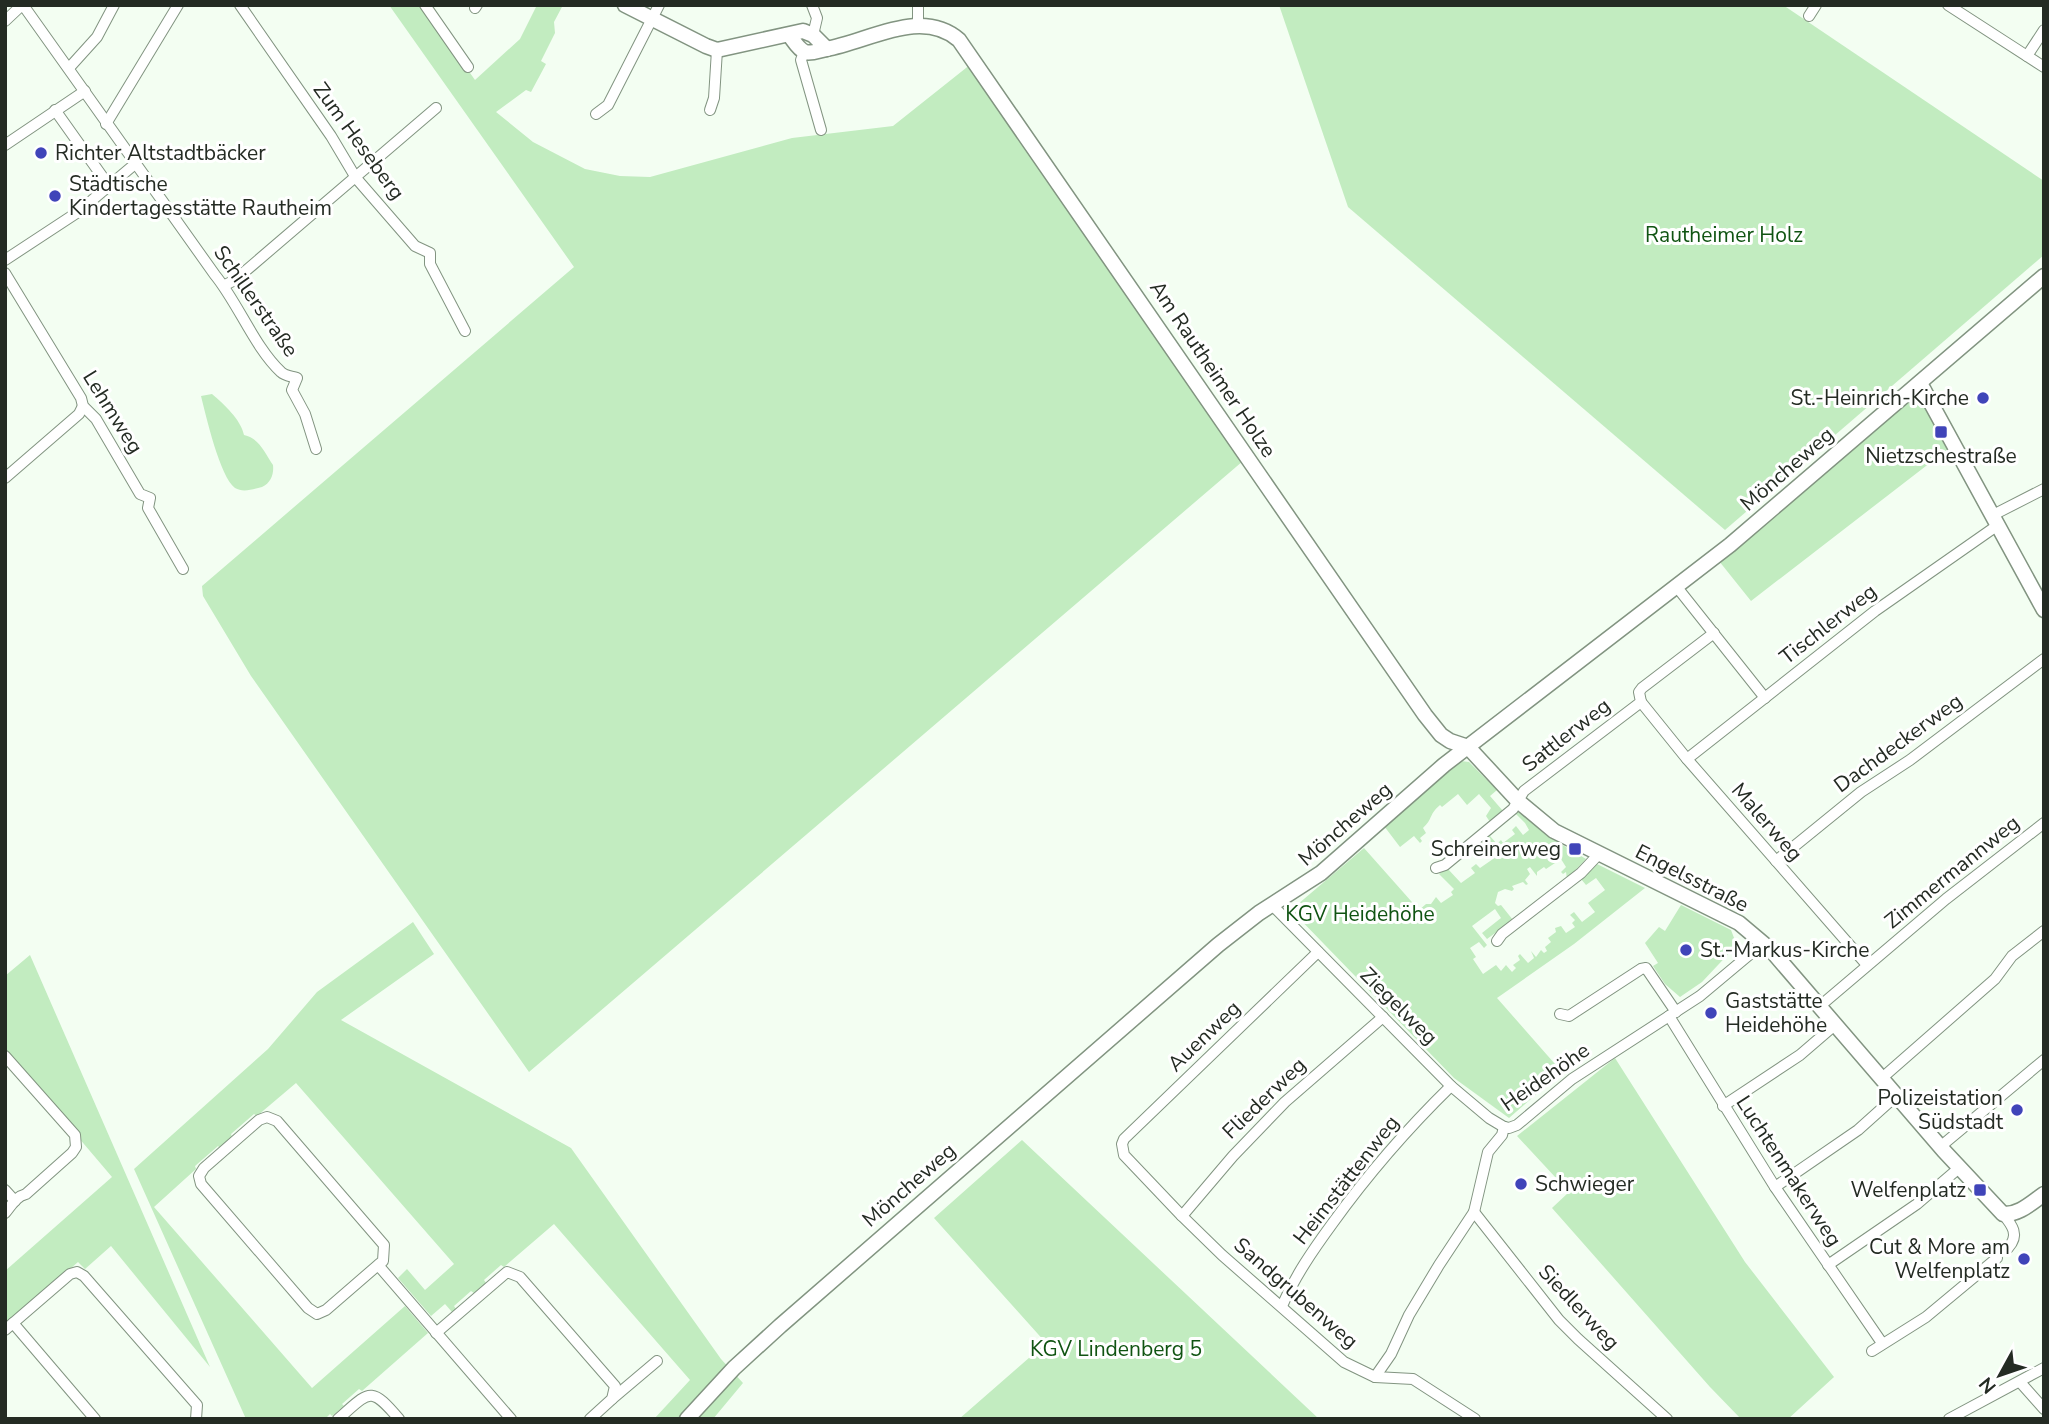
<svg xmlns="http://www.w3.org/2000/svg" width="2049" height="1424" viewBox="0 0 2049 1424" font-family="'Nunito Sans',sans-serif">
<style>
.green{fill:#c2ecc0}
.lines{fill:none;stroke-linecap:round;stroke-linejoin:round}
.street-casing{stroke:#829481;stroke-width:12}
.secondary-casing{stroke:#829481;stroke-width:17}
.street{stroke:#fff;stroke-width:10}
.secondary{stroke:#fff;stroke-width:14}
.poi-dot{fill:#4044b9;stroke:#fff;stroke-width:2.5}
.labels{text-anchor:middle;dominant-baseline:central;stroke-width:6;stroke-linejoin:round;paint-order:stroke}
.street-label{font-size:21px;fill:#242b23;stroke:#fff}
.poi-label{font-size:21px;fill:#242b23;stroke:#fff;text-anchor:start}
.park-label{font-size:21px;fill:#105412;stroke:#fff}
</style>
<rect width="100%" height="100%" fill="#f3fef2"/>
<g class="green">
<path d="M389,5H422L475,80L520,39L537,5H563L554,22L555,33L541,61L546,64L531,92L526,90L496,112L533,142L585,169L620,176L650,177L792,138L893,126L971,64L1243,461L529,1072L251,676L203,596L202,586L574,267Z"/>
<path d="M1279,5H1783L2044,181V255L1725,530L1348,207Z"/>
<path d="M212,394C224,404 241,420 244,435C259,438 265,453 273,465C274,474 271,483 262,487C254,489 243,493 235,488C220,477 206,416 201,396Z"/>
<path d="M1917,394L1921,396L1948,449L1751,601L1719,561L1777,515Z"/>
<path d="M1461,761L1469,762L1497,790L1490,796L1503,811L1490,822L1486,816L1491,808L1479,794L1467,805L1458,794L1442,807L1440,805C1429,814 1433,819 1423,828L1426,833L1420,838L1422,841L1420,843L1414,836L1400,847L1384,826Z"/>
<path d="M1517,810L1546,835L1586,859L1567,879L1566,872L1563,874L1561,872L1566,867L1561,859L1546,869L1544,867L1537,872V876L1530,867L1527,869L1530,874L1525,880L1528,884L1526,885L1523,882L1512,886L1514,889L1512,891L1505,889L1498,892L1495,903L1498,906L1501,905L1513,920L1487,939L1482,933L1501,918L1495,909L1472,926L1487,945L1484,948L1479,942L1470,948L1476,957L1473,959L1483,974L1496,965L1501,971L1506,965L1512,972L1516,968L1513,965L1520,960L1518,956L1520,954L1528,963L1534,958L1531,951L1536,957L1541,950L1544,953L1547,951L1545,947L1551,942L1548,938L1556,932L1555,928L1561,926L1566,933L1575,927L1572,923L1575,920L1570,915L1574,912L1582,922L1595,912L1588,903L1605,890L1596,878L1586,885L1581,879L1597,864L1645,888L1574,944L1497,998L1562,1072L1509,1118L1454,1078L1291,910L1364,848L1419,910L1426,904H1431L1436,897L1441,903L1453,895L1451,892L1454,889L1439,874L1447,868L1461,883L1475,873L1471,868L1476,864L1480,868L1493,859L1491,853H1488L1482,847L1478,850L1474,845L1496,827L1498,829L1490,836L1497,844L1501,840L1503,843L1515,834L1512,830L1516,826L1523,835L1529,830L1525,823L1514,812Z"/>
<path d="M1681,905L1731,930L1736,943L1734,948L1702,982L1680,997L1665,984L1653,966L1658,963L1645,943L1659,927L1665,931Z"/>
<path d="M413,922L434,954L341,1020L571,1148L721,1359L743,1383L713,1419H654L690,1380L554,1224L504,1267L501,1265L484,1280L486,1283L474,1293L471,1291L454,1306L456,1309L452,1312L445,1304L431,1316L398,1278L407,1269L425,1290L454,1264L296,1083L257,1116L254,1114L231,1134L232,1137L220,1148L218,1146L195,1166L196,1169L154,1207L312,1388L405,1306L428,1333L362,1391L359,1389L342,1404L344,1406L332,1416L330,1414L325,1419H246L134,1169L268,1049L317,992Z"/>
<path d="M30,955L210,1367L111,1246L85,1269L78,1262L54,1283H51L22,1311H19L5,1323V1271L112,1177L5,1051V976Z"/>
<path d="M1615,1058L1745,1262L1834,1377L1788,1419H1741L1710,1387L1552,1208L1569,1192L1517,1136Z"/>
<path d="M1022,1140L1319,1419H959L1046,1343L934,1218Z"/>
</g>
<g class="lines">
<defs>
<g id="street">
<path d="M23,5L215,275C238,303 255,348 281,372C285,376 291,376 297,378L292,390L305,414L316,449"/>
<path d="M240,5L331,136L356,178L415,246L430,253V264L465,331"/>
<path d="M425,5L468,67"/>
<path d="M812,5L817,18L813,35"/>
<path d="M918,5V25"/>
<path d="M1948,5L2044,67"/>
<path d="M475,8L477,5"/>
<path d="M1809,16L1816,5"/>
<path d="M5,21L22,5"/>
<path d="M804,52L801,60L821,130"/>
<path d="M2027,56L2044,30"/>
<path d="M69,68L97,37L114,5"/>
<path d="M55,110L109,186"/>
<path d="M710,110L714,98L717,50"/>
<path d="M596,114L608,105L659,5"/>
<path d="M106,124L178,5"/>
<path d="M5,145L85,91"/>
<path d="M5,260L78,212L135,164"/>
<path d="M5,273L81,398L83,406L96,419L140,494L150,498L148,508L183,569"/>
<path d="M225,285L235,280L436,108"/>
<path d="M5,478L79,414L83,406"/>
<path d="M1993,515L2044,489"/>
<path d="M1676,586L1765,698"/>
<path d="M1641,702L1687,759L1867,965"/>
<path d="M1687,759L1875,611L1998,525"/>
<path d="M1776,861L1861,792L1910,760L2044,659"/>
<path d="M1436,868L1445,865L1513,809L1524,791L1641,702L1639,692L1642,688L1714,633"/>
<path d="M1272,905L1451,1086L1489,1118L1504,1127"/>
<path d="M1497,941L1502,934L1581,873L1598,855"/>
<path d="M1318,952L1124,1139L1122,1144L1124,1155L1182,1216L1222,1255L1344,1362L1375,1377L1413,1379L1475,1419"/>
<path d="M1820,1006L1946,899L2044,823"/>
<path d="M1560,1014L1569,1016L1641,969L1646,968L1676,1012"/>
<path d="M1669,1016L1775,1187L1882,1343"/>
<path d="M5,1056L75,1135L76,1147L72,1153L26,1194C15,1197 12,1205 5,1213"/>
<path d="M1882,1078L1995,979L2012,956L2044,931"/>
<path d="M1723,1106L1800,1055L1836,1024"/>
<path d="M1504,1127L1509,1128L1517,1125L1572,1079L1700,996L1755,950L1761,947L1771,950"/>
<path d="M1940,1147L2044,1060"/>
<path d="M1775,1187L1858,1130L1897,1095"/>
<path d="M5,1190L15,1201"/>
<path d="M1474,1212L1559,1320L1578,1339L1667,1419"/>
<path d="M2003,1214C2012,1225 2020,1235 2008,1248"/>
<path d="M1182,1216L1233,1156L1285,1102L1383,1017"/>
<path d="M378,1265L383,1261L384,1245L277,1121L267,1117L259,1120L204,1168L199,1176L201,1184L308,1308L317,1314L326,1310L378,1265L511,1419"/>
<path d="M1828,1265L1917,1204L1959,1168"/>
<path d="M1282,1306C1295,1276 1313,1250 1332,1224C1368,1174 1407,1129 1451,1086"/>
<path d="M13,1323L95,1419"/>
<path d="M5,1330L70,1274L77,1272L84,1276L197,1405L196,1419"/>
<path d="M436,1333L507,1272L520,1277L615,1386L612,1399L590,1419"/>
<path d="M1872,1351L1926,1317L1997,1258"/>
<path d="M1375,1377L1391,1354L1409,1315L1439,1265L1474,1212L1488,1152L1502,1135L1504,1127"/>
<path d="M2020,1382L2044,1409"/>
<path d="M612,1399L657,1361"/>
<path d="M338,1419C370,1391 370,1385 399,1419"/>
<path d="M1949,1419L2044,1368"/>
</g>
<g id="secondary">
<path d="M625,5L706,46L717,50L803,31L813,35L827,49"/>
<path d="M790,36C794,41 798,49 805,52C811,54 820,50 826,49C868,42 921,7 959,40L1425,715L1441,735L1450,741L1468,747L1518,801L1554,831L1739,923L1771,950L1944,1151L2003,1214C2019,1215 2031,1203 2044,1194"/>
<path d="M1920,383L2044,610"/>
<path d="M687,1419L734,1368L780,1326L1218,945L1259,913L1321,873L1444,765L1730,545L2044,276"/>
</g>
</defs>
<use href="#street" class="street-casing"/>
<use href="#secondary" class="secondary-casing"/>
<use href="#street" class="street"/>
<use href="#secondary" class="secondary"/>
</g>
<g class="poi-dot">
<circle cx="41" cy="153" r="7"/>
<circle cx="55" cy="196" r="7"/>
<circle cx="1983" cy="398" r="7"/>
<rect x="1934" y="425" width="14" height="14" rx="3.5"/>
<rect x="1568" y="842" width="14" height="14" rx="3.5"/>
<circle cx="1686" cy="950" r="7"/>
<circle cx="1711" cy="1013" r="7"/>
<circle cx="2017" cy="1110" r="7"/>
<circle cx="1521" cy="1184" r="7"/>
<rect x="1973" y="1183" width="14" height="14" rx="3.5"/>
<circle cx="2024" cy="1259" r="7"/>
</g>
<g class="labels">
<g class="street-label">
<text transform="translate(359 141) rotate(54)">Zum Heseberg</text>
<text transform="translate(256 301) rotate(55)">Schillerstraße</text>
<text transform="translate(1213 369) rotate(56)">Am Rautheimer Holze</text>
<text transform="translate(113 412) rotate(58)">Lehmweg</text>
<text transform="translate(1787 469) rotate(-41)">Möncheweg</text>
<text transform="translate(1828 624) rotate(-38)">Tischlerweg</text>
<text transform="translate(1566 735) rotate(-38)">Sattlerweg</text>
<text transform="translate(1898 743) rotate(-36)">Dachdeckerweg</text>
<text transform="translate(1767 822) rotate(49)">Malerweg</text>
<text transform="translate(1345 824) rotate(-41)">Möncheweg</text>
<text transform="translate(1952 872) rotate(-39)">Zimmermannweg</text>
<text transform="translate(1692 878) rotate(27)">Engelsstraße</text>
<text transform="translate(1399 1006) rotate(45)">Ziegelweg</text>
<text transform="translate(1204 1036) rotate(-44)">Auenweg</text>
<text transform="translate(1545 1077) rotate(-35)">Heidehöhe</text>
<text transform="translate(1264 1098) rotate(-44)">Fliederweg</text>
<text transform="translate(1789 1171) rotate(57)">Luchtenmakerweg</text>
<text transform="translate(1346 1180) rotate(-52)">Heimstättenweg</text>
<text transform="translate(909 1185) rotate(-41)">Möncheweg</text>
<text transform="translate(1296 1293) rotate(41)">Sandgrubenweg</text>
<text transform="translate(1579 1307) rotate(47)">Siedlerweg</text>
</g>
<g class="poi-label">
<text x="55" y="153">Richter Altstadtbäcker</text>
<text x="69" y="184">Städtische<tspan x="69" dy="24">Kindertagesstätte Rautheim</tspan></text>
<text x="1969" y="398" text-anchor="end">St.-Heinrich-Kirche</text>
<text x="1941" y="456" text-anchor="middle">Nietzschestraße</text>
<text x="1561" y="849" text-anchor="end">Schreinerweg</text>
<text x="1700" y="950">St.-Markus-Kirche</text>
<text x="1725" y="1001">Gaststätte<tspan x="1725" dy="24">Heidehöhe</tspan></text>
<text x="2003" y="1098" text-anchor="end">Polizeistation<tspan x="2003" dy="24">Südstadt</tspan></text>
<text x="1535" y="1184">Schwieger</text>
<text x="1966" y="1190" text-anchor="end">Welfenplatz</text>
<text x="2010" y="1247" text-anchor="end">Cut &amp; More am<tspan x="2010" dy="24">Welfenplatz</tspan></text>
</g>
<g class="park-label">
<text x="1724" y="235">Rautheimer Holz</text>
<text x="1360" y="914">KGV Heidehöhe</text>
<text x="1116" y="1349">KGV Lindenberg 5</text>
</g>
</g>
<rect width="2049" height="1424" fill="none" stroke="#242b23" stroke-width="14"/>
<g transform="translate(2000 1375) rotate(230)" stroke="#ffffff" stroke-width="5" paint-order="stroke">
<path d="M0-5L12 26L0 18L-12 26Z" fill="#242b23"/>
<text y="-10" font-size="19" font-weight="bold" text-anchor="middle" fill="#242b23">N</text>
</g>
</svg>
